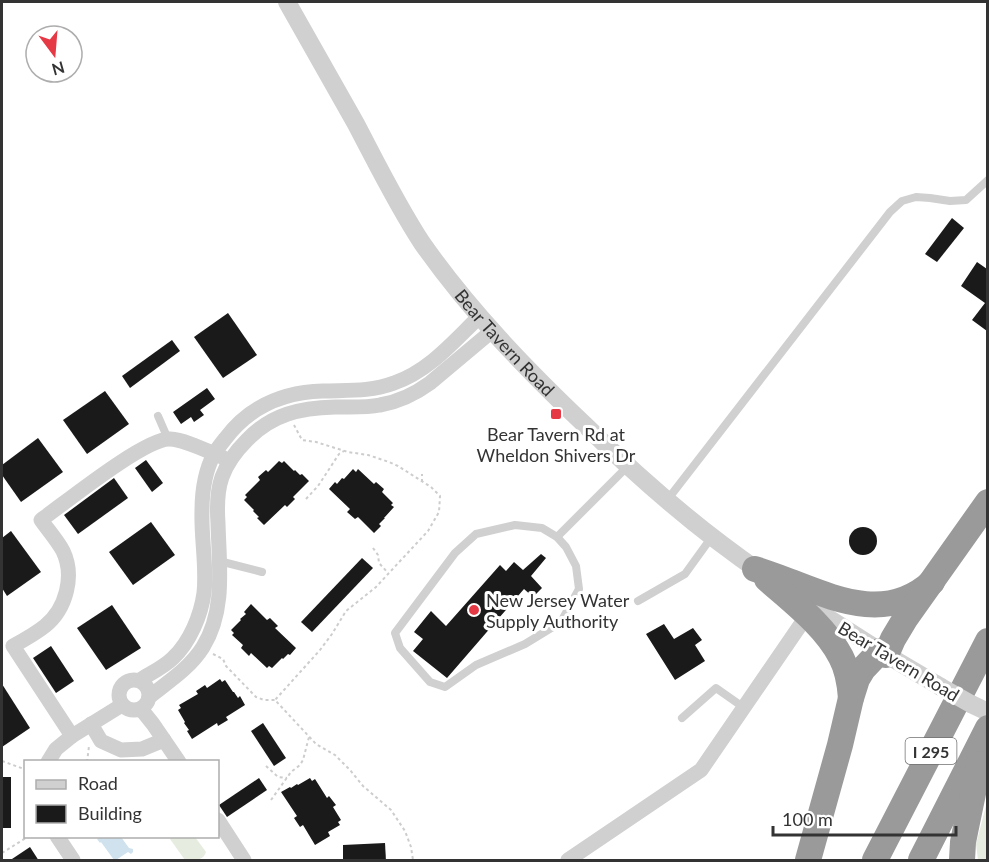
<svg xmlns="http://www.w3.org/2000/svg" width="989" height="862" viewBox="0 0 989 862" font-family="Lato,sans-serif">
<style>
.green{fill:#e6ecdf}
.water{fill:#cfe2ee}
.building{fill:#1a1a1a}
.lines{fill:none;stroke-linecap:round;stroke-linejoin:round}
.path{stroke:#cdcdcd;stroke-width:2;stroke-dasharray:3 3;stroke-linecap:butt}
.service{stroke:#d0d0d0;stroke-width:8}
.minor{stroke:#d0d0d0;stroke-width:15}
.tertiary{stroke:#d0d0d0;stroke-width:18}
.motorway{stroke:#9a9a9a;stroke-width:26}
.tertiary-bridge{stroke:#d0d0d0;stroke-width:18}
.poi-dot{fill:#e63946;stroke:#fff;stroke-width:2}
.labels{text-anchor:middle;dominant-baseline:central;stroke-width:6;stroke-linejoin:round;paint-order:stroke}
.shield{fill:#fff;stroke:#707070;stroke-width:1.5}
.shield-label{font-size:16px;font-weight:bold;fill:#333}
.street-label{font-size:18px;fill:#333;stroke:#fff}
.poi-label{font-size:18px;fill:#333;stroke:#fff}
</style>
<rect width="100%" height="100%" fill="#fff"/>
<g class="green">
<path d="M987,802V860H978L976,844Z"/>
<path d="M173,837H195L206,852C203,861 193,861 185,860L170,839Z"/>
</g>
<path class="water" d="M101,836L121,837L129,848L133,849V852L131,854L128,852L116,860H114L101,842L100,843L97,839Z"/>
<g class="building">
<path d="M952,218L964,228L937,262L925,254Z"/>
<path d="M977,262L987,269V331L972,320L985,303L961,286Z"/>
<path d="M228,313L257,355L223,378L194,337Z"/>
<path d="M172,340L180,351L130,388L122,376Z"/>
<path d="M207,388L215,399L200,410L204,415L194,422L191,417L181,424L173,412Z"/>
<path d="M105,391L129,424L87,454L63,420Z"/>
<path d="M38,438L63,472L21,502L2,475V465Z"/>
<path d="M146,460L163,483L152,492L135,468Z"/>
<path d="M279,461L282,463L284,461L294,471L295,470L300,475L302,474L309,481L293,497L295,499L287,507L285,505L264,525L257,518L259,517L253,511L254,510L244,500L247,497L245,495L260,480L258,477L266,470L268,472Z"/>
<path d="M353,469L356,472L358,469L374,484L376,482L384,489L382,492L393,503L391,505L394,507L384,518H385L379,524L381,526L374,533L358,517L355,519L347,512L350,509L329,489L335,482L337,484L342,478L344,479Z"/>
<path d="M114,478L128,498L78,534L64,515Z"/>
<path d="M151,522L175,555L133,585L109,552Z"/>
<circle cx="863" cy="541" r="14"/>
<path d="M11,531L41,572L7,596L2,588V538Z"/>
<path d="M541,554L546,558L531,576L542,588L533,597L524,589L447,678L413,651L423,639L414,632L431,611L446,626L500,565L506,571L514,562L523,570Z"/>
<path d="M362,558L373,568L312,632L301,622Z"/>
<path d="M251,604L267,620L270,618L278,626L275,628L296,648L290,655L288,654L283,659L282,658L272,668L269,666L267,668L251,653L249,656L241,648L243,645L232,635L234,633L231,630L241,620L240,619L246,614L244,612Z"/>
<path d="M112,605L141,648L106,670L77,628Z"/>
<path d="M664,624L674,639L693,628L702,640L695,645L705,661L675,680L646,634Z"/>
<path d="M51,646L74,681L56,693L33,658Z"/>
<path d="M220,679L222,682L225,680L233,692H234L238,698L240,696L245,705L226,717L228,720L218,726L217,723L192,739L187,731L189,730L184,723L185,722L178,710L181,708L179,705L198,694L196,691L205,685L207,688Z"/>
<path d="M2,684L30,728L2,747Z"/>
<path d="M263,723L286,758L274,766L251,731Z"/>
<rect x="2" y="777" width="9" height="51"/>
<path d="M259,778L267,790L227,817L219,805Z"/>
<path d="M310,778L312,781L315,779L327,798L329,796L336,805L333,807L341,820L338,822L340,825L328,832L330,836L315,845L303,825L300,827L294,818L297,816L281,792L290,787L291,788L297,784L298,785Z"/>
<path d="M385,843L386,861H343V845Z"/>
<path d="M30,847L39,861H9Z"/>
</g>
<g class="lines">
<g class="path">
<path d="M294,425L302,440L316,442L348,452L368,455L389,462L398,466L431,487L440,496L439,512L428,531L376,587L346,611L332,634L320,650L275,700L316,744L335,755L350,770L363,786L391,810L405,831L411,847L413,860"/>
<path d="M422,482V474"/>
<path d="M306,499L318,486L339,454L344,451"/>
<path d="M373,548L378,555L379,563L388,573"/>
<path d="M213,654L223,659L226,666L256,697L264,700H275"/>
<path d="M2,761L24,769"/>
<path d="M87,762L89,746"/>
<path d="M266,766L278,777L287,778"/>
<path d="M271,800L291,772L300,765L303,760L309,737"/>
<path d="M2,853L29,836"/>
</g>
<g class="service">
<path d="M158,416L168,439"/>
<path d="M668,499L890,212L902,201L916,197L930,198L950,201L966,200L988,180"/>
<path d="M515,525L542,528L557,537L566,547L576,566L579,589L561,622L525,644L476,665L445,687L430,682L400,648L395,633L455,553L476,534Z"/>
<path d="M557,537L627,467"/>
<path d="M219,561L262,572"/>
<path d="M638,601L685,574L711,538"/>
<path d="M682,718L716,688L743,707"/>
</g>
<g class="minor">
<circle cx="134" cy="695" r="15"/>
<path d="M140,680C151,673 164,667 173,658C190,642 201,615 204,593C207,567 201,538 202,511C202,492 205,471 214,454C217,449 221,444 225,439C249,407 283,392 323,391C347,390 370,392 394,383C429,371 453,342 479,317"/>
<path d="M149,697C168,682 190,668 203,647C226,610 219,565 218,523C217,509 217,491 222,477C227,463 237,450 247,440C272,414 300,408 335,407C350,407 365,408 380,405C398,402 415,394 430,383L492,331"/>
<path d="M141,709L153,724L179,762"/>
<path d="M91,724L101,741L121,750L142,749L164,740"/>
<path d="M72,736L13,646C24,640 35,634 45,626C66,609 75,576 63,551C57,540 48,530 41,520C65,503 145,438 170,439C186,440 207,451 222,457"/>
<path d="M48,762L56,749L72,736L122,705"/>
<path d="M218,820L244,860"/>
<path d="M57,836L73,860"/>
<path d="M568,860L701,770L810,611"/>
</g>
<g class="tertiary">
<path id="s1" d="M287,2C310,42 333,83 356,124C377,164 397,205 422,243C469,310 526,369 585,425C641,480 701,532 766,576"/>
<path d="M811,607L880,651L941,687"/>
<path d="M971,704L988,712"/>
</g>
<g class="motorway">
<path d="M755,569C767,573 779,577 791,582C838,600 888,622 932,582"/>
<path d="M767,579C793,602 825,626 841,657C848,670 850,684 851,698"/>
<path d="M886,655L893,639L905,619L988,502"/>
<path d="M808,860L840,745L851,698L857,679L863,669L880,651"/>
<path d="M875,860L988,641"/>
<path d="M921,860L988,728"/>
<path d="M962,860L963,842L979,764"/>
</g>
<path class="tertiary-bridge" d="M941,687L971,704"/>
</g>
<g class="poi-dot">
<rect x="550" y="408" width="12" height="12" rx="3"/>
<circle cx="474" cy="610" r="6"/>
</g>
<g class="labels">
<rect class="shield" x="905.5" y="738" width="51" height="26" rx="4.5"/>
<g class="shield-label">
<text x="931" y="751">I 295</text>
</g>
<g class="street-label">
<text stroke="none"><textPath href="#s1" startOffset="406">Bear Tavern Road</textPath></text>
<text transform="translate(899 661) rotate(31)">Bear Tavern Road</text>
</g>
<g class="poi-label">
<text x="556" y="434">Bear Tavern Rd at<tspan x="556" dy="21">Wheldon Shivers Dr</tspan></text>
<text x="486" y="600" text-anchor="start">New Jersey Water<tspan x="486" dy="21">Supply Authority</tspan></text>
</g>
</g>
<rect width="989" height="862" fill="none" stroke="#333333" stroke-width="6"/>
<rect x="24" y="760" width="195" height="78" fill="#ffffff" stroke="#adadad" stroke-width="1.5"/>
<rect x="36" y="780" width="30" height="9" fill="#d0d0d0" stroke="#adadad" stroke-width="1.5"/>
<text x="78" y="790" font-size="18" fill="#333333">Road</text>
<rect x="36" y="805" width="30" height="18" fill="#1a1a1a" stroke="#adadad" stroke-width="1.5"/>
<text x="78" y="820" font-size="18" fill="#333333">Building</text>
<g transform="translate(54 54) rotate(164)"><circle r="28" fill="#ffffff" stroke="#adadad" stroke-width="1.5"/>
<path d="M0-4.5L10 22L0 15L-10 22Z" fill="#e63946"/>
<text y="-9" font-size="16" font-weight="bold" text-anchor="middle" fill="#333333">N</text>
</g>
<path d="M773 826v9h183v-9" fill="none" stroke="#333333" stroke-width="3"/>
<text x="782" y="826" font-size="18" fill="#333333" stroke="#ffffff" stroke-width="4.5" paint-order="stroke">100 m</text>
</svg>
